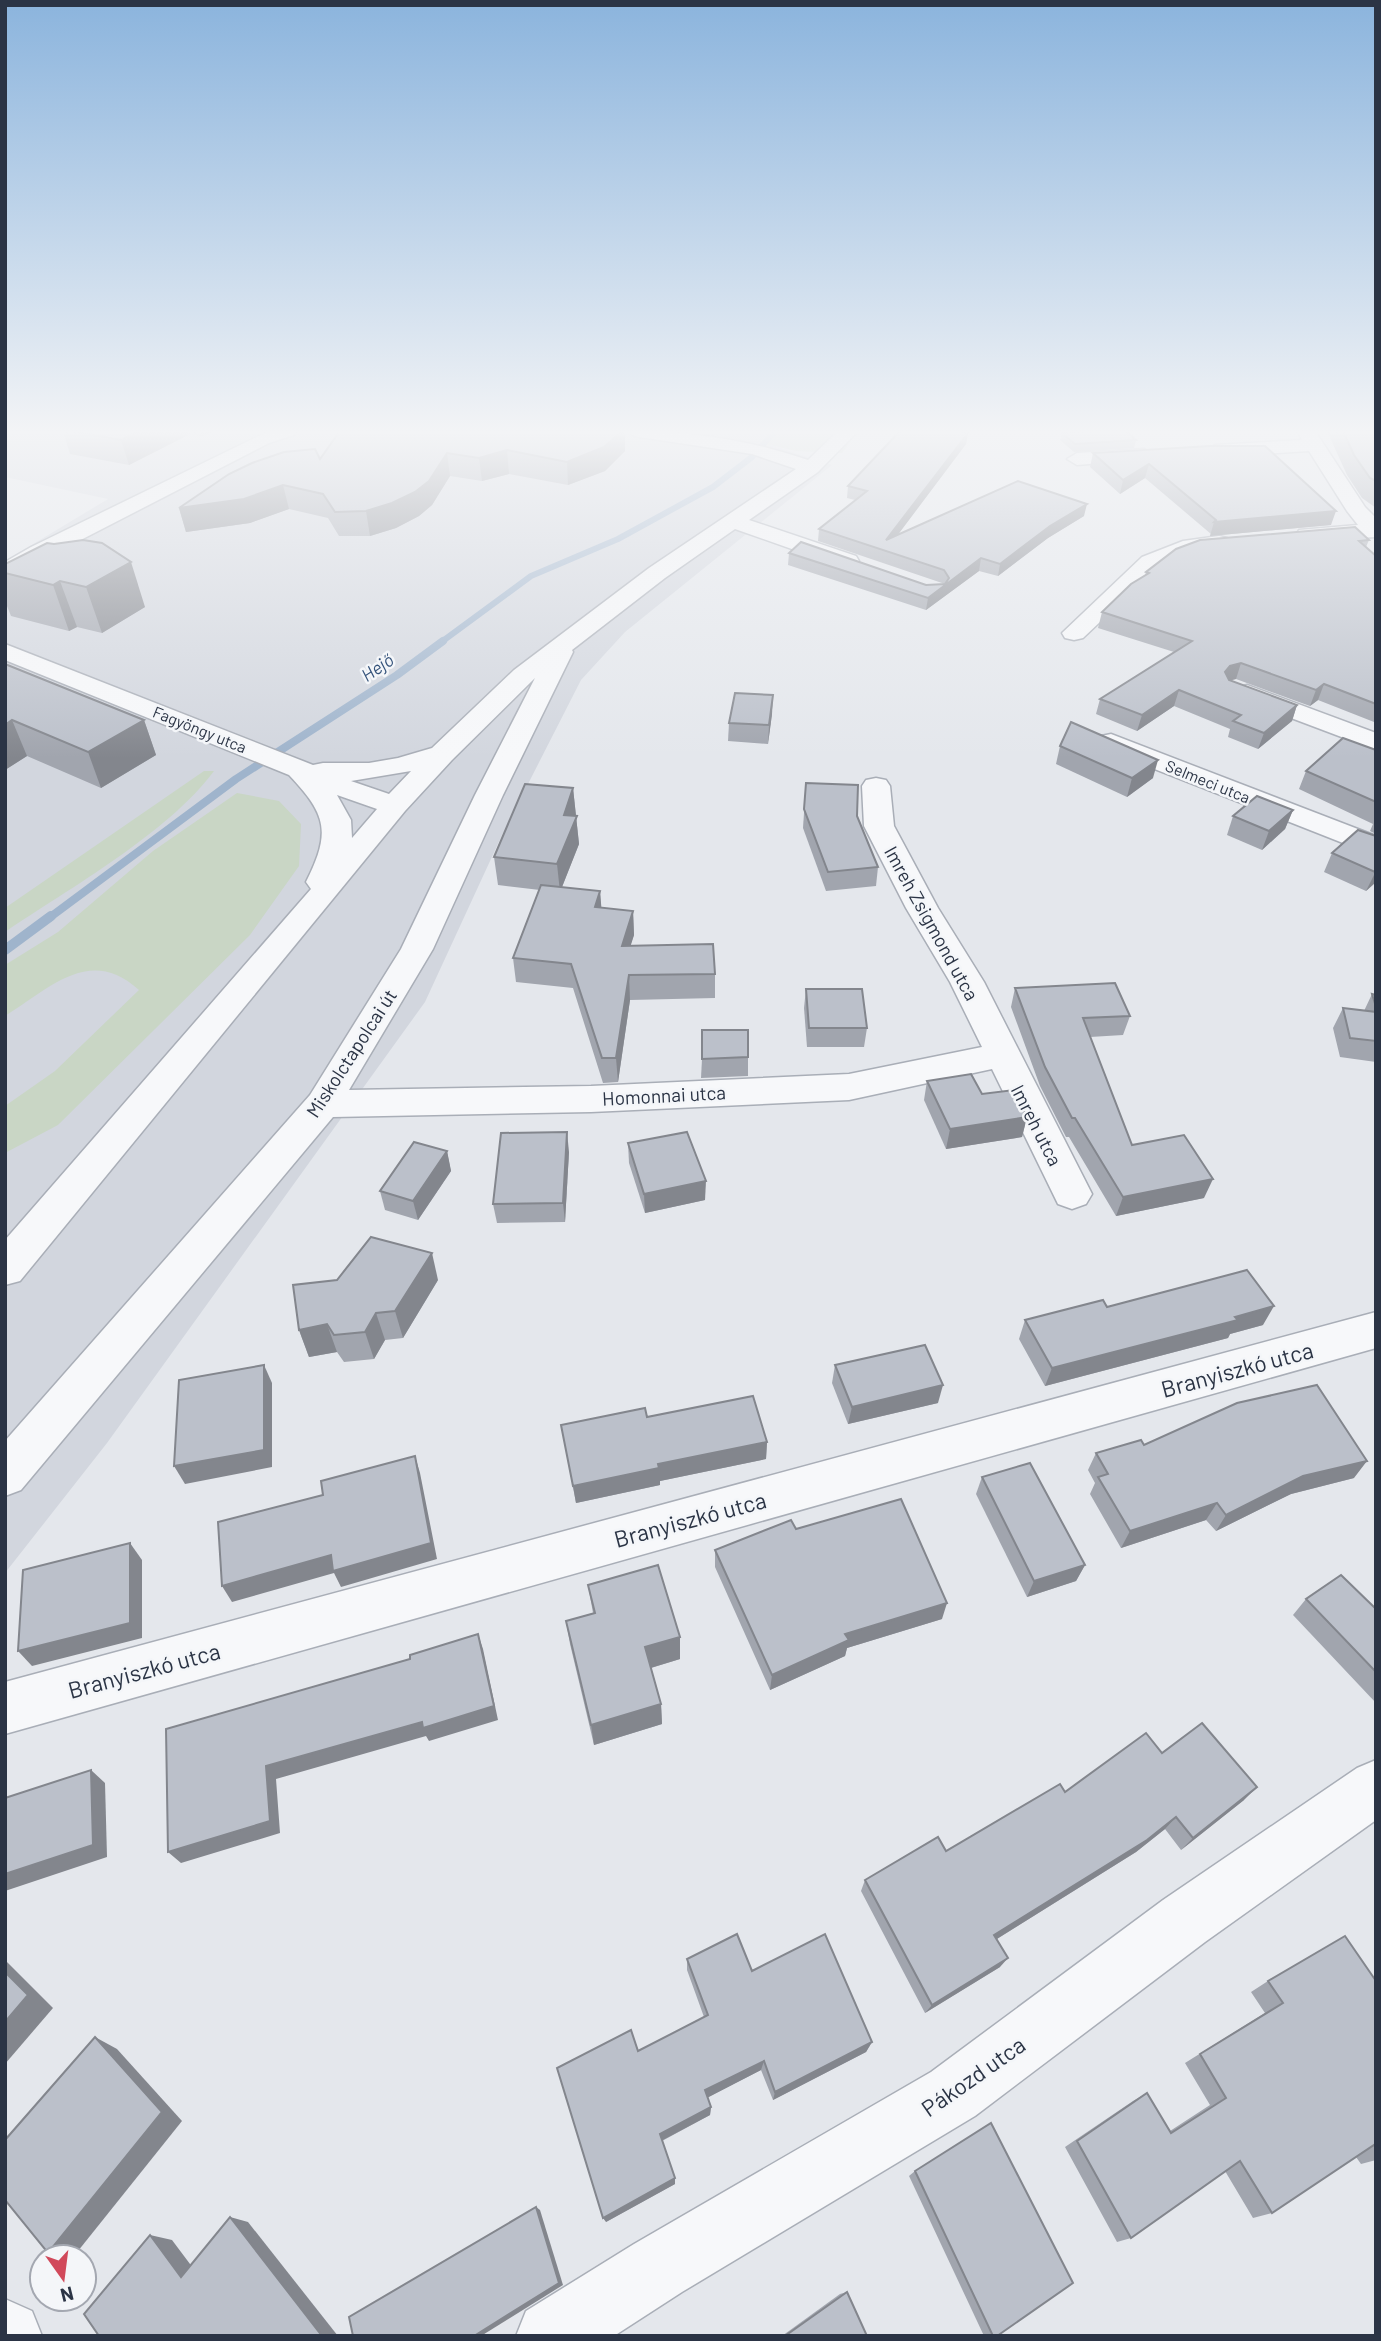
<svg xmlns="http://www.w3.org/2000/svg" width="1381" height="2341" viewBox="0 0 1381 2341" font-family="Barlow,sans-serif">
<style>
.built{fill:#d2d6de}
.green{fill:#c9d6c5}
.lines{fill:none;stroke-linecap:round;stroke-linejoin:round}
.stream-far2{stroke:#9fb4cc;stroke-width:6}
.stream-far1{stroke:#9fb4cc;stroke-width:8}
.stream{stroke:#9fb4cc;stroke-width:10}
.minor-casing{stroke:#a9aeb7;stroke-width:3}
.minor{fill:#f7f8fa;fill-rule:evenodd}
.wall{fill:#a1a5ae}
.shaded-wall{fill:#83868d}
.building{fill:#bbc0ca;stroke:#83868d;stroke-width:2}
.labels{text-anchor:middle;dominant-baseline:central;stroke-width:5;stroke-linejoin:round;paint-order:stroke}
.far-street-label{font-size:16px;fill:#2b3445;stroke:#f4f6f9}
.far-water-label{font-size:18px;font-style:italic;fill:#34527a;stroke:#f4f6f9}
.street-label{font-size:19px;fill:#2b3445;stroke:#f4f6f9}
.near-street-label{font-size:23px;fill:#2b3445;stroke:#f4f6f9}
</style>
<rect width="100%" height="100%" fill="#e4e7ec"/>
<path class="built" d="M5,431H776L767,444L832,465L625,632L581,680L502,835L425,1002L107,1443L5,1573V561L108,499L5,477Z"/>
<g class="green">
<path d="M776,431H858L842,453L796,451L766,444Z"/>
<path d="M204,771H214C168,833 70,888 5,932V908Z"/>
<path d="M237,793L279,801L301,824L299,866L250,935L58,1125L5,1153V1106L55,1071L139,990C90,945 50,988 5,1016V965L58,932L153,851Z"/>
</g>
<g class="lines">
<path class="stream-far2" d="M440,643L531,576L618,539L713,487L752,457L775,431"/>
<path class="stream-far1" d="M49,918L236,779L397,675L443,641"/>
<path class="stream" d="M5,950L51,916"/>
<defs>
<g id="minor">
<path d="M269,431H296L294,435L269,443L5,579V562L31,547Z"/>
<path d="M630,431C692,431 749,440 808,460L838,431H858L818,472L749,520L856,556L859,561L856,566H840L735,529L665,578L572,650L573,652L503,795L433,949L349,1090L591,1086L849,1074L982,1047L950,982L906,908L864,826L862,786L866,780L876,778L886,780L890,786L894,826L938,908L984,982L1092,1194L1086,1204L1072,1209L1058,1204L992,1069L849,1100L591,1112L333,1117L21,1490L5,1496V1441L310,1095L401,949L475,795L535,678L452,760L405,811L20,1281L5,1285V1240L311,889L306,882C331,832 327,815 289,775L5,660V644L313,765L323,763H369L398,758L432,748L514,670L649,568L796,469L752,454L639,437L632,435ZM411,771L389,794L351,781ZM337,795L377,809L352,838L351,820Z"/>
<path d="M1297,431H1315L1365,507L1376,518V537L1307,541L1299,540L1296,535L1299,530L1358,525L1347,511L1309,451L1215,457L1205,451L1215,445L1302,440Z"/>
<path d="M1144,449L1154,455L1151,459L1077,465L1067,459L1077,453Z"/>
<path d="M1219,536L1227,538L1230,543L1227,548L1195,552L1158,567L1083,638L1074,640L1065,638L1062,633L1142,557L1183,541Z"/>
<path d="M1247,685L1376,733V750L1238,698L1234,693L1238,688Z"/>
<path d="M1111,734L1376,836V856L1101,748L1097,742L1101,736Z"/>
<path d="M1376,1312V1348L5,1734V1682Z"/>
<path d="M1376,1760V1820L1205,1942L975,2116L682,2292L614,2336H516L526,2311L634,2244L931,2072L1163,1900L1357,1768Z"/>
<path d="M5,2299L32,2311L42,2336H5Z"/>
</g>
</defs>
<use href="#minor" class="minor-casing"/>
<use href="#minor" class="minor"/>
</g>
<g class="wall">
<path d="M63,431H214L202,436L190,434L129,465L70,454Z"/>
<path d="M340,431L625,451L605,471L568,485L509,474L482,481L450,476L432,505L419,516L396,528L370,536H339L328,518L289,509L250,523L186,532L179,508L320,459Z"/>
<path d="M1327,431H1376V508L1362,498L1347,475Z"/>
<path d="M968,433L966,444L898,534L1084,516L1048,538L998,576L979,571L926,610L788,565L789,553L926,585L943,584L942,583L818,541L819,529L855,500L847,498L848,486Z"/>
<path d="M1062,433L1136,440L1134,448L1074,452L1060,440Z"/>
<path d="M1210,446L1331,525L1210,536L1211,534L1145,478L1120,494L1090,467L1093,453Z"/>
<path d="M1369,540L1366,547L1376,556V718L1374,722L1318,700L1310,706L1236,679L1230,680L1297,705L1292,721L1258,749L1228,737L1230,729L1174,706L1137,731L1096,714L1100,699L1174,652L1098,628L1102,612L1145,575L1146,572L1176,549Z"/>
<path d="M47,543L145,607L102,633L77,627L69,631L11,616L5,601V564Z"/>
<path d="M5,664L144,720L156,755L101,788L27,756L5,770Z"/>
<path d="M772,714L768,744L728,741L729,723Z"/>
<path d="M1060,746L1153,778L1127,797L1056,764Z"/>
<path d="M1376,750V834L1370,831L1373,824L1299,789L1306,771Z"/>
<path d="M806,783L857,816L878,867L876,886L826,891L803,828Z"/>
<path d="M573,788L579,844L562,887L600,891L601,908L633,911L634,935L630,946L715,974V998L630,1000L618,1082L603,1083L573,988L516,982L513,958L540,890L498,885L494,857Z"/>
<path d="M1293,810L1285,829L1262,850L1227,835L1233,816Z"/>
<path d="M1376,836V882L1366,891L1324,872L1332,853Z"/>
<path d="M1015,988L1130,1016L1123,1035L1090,1037L1132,1145L1204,1198L1116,1216L1069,1137H1066L1040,1086L1011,1007Z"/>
<path d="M806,989L867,1028L864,1047H807L804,1008Z"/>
<path d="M1372,994L1376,995V1062L1340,1057L1333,1028L1343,1008L1364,1011Z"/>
<path d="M748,1057V1076L701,1078L702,1059Z"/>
<path d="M927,1081L982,1094L1027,1117L1022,1137L946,1149L924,1100Z"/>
<path d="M628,1143L705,1200L645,1213L629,1163Z"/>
<path d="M447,1151L451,1171L418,1220L385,1210L380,1191Z"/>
<path d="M569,1152L565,1222L497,1223L493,1204Z"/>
<path d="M438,1280L403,1338L385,1340L374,1359L344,1362L337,1352L309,1357L299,1330Z"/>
<path d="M1107,1307L1263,1325L1230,1334L1228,1338L1045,1386L1019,1339L1025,1320Z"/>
<path d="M835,1365L938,1403L848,1424L832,1383Z"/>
<path d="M647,1417L767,1442L766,1459L660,1481V1485L576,1503L561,1425Z"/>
<path d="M1144,1445L1354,1478L1291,1494L1216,1531L1206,1520L1121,1548L1090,1494L1095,1483L1088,1470L1096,1453Z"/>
<path d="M982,1477L1085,1565L1076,1581L1027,1597L976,1494Z"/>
<path d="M796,1529L942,1619L847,1648L845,1656L770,1690L715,1567V1550Z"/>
<path d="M588,1585L680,1637V1659L651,1668L661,1704L662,1724L594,1745L570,1644L566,1621L593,1613Z"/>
<path d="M1306,1599L1376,1609V1703L1293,1615Z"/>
<path d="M1162,1753L1244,1800L1181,1850L1165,1829L1136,1852L997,1939L1000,1967L925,2013L861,1891L865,1880L946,1851L1065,1792Z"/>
<path d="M687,1959L752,1971L872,2042L866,2052L773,2100L761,2070L708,2097L711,2107L710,2115L662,2141L675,2184L606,2222L638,2051L704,2017L687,1970Z"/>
<path d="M1268,1981H1376V2160L1361,2164L1356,2157L1272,2213L1253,2218L1225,2171L1131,2238L1117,2242L1065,2147L1133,2101L1147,2093L1170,2131L1210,2105L1185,2063L1265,2013L1251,1992Z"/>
<path d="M915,2171L997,2336H984L909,2176Z"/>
<path d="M847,2292L867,2336H782L840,2294Z"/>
</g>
<g class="shaded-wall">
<path d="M139,431H189L190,434L129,465L121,440Z"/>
<path d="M201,431H214L202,436Z"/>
<path d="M622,431H625V451L605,471L568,485L567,462Z"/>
<path d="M968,433L966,444L885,552L886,540Z"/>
<path d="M507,450L509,474L482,481L479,458Z"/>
<path d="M447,453L450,476L432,505L419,516L396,528L370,536L366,511Z"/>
<path d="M1149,464L1145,478L1120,494L1123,480Z"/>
<path d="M283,485L289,509L250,523L186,532L179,508Z"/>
<path d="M1087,504L1084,516L1048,538L998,576L1000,564L1050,526Z"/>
<path d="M1336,511L1331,525L1210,536L1214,522Z"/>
<path d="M981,558L979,571L926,610L928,598Z"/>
<path d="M131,562L145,607L102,633L86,587Z"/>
<path d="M60,581L77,627L69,631L53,585Z"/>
<path d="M1241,663L1236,679L1225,682V672L1230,666Z"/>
<path d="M1324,684L1318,700L1310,706L1316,690Z"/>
<path d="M1179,690L1174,706L1137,731L1142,715Z"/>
<path d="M773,695L772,714L768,744L769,725Z"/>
<path d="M1297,705L1292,721L1258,749L1264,733Z"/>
<path d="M12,720L27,756L5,770V725Z"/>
<path d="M144,720L156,755L101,788L88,752Z"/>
<path d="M1158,760L1153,778L1127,797L1132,778Z"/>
<path d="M573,788L579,844L560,892L557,864L564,815Z"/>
<path d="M1293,810L1285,829L1262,850L1269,831Z"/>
<path d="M1376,871V882L1366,891Z"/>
<path d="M600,891L602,915L595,907Z"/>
<path d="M633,911L634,935L623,970L622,946Z"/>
<path d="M629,975L630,1000L618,1082L616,1058Z"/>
<path d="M1027,1117L1022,1137L946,1149L950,1129Z"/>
<path d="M567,1132L569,1152L565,1222L563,1203Z"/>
<path d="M447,1151L451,1171L418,1220L413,1201Z"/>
<path d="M1213,1179L1204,1198L1116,1216L1123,1197Z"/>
<path d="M706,1181L705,1200L645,1213L644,1194Z"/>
<path d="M432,1253L438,1280L403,1338L395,1311Z"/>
<path d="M1274,1306L1263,1325L1230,1334L1228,1338L1045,1386L1052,1368Z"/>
<path d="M376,1313L385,1340L374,1359L365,1332Z"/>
<path d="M327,1324L337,1352L309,1357L299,1330Z"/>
<path d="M264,1365L272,1383V1467L185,1484L174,1466Z"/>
<path d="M943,1385L938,1403L848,1424L852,1407Z"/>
<path d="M767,1442L766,1459L660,1481V1485L576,1503L573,1486L658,1464Z"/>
<path d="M415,1456L420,1473L437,1559L341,1587L334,1573L232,1602L222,1586Z"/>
<path d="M1367,1461L1354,1478L1291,1494L1216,1531L1226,1515L1303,1476Z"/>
<path d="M1217,1503L1206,1520L1121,1548L1130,1531Z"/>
<path d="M130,1543L142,1560V1638L32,1666L18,1651Z"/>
<path d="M1085,1565L1076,1581L1027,1597L1034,1581Z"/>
<path d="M947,1603L942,1619L847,1648L845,1656L770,1690L772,1675L845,1634Z"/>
<path d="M478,1634L483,1649L498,1720L429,1741L426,1736L276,1779L280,1833L181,1863L168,1852L266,1766Z"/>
<path d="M680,1637V1659L647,1669L645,1647Z"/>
<path d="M661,1704L662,1724L594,1745L591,1725Z"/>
<path d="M91,1770L105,1783L107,1857L5,1891V1874Z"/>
<path d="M1257,1787L1244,1800L1181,1850L1193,1838Z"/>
<path d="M1176,1817L1165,1829L1136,1852L987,1945L994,1935Z"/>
<path d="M1008,1958L1000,1967L925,2013L932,2005Z"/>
<path d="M5,1960L53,2008L5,2064Z"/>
<path d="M95,2037L117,2049L182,2121L74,2256L48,2253Z"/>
<path d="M872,2042L866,2052L773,2100L775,2092Z"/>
<path d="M764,2061L761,2070L705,2099V2090Z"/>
<path d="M711,2107L710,2115L661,2141L660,2134Z"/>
<path d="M675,2178V2184L606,2222L603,2218Z"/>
<path d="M536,2207L540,2210L563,2285L481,2336H474Z"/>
<path d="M230,2217L248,2222L338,2336H322Z"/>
<path d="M150,2235L172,2240L202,2280L181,2277Z"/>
</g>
<g class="building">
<path d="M72,431H139L121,440Z"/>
<path d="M340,431H622L604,447L567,462L507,450L479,458L447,453L429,481L415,492L392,503L366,511L335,512L323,494L283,485L244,499L179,508L229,474L252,463L284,452L315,449L320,459Z"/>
<path d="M900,431H959L968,433L886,540L1018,481L1087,504L1050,526L1000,564L981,558L928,598L789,553L801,542L926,585L945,584L949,578L944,570L819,529L867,491L848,486Z"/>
<path d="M1091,431H1126L1136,440L1075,444L1062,433Z"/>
<path d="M1343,431H1376V481L1370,478L1354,455Z"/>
<path d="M1210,446H1265L1336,511L1214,522L1216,520L1149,464L1123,480L1093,453Z"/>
<path d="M1355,527L1369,540L1359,541L1376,556V704L1324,684L1316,690L1241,663L1230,666L1225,672L1229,680L1297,705L1264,733L1233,721L1241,715L1179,690L1142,715L1100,699L1192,641L1102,612L1131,584L1149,573L1146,572L1176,549L1200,540Z"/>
<path d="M83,540L102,543L131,562L86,587L60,581L53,585L5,573V564L47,543L54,544Z"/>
<path d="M5,664L144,720L88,752L12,720L5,725Z"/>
<path d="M735,693L773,695L769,725L729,723Z"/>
<path d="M1071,722L1158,760L1132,778L1060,746Z"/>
<path d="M1343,738L1376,750V802L1306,771Z"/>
<path d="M806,783L858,785L857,816L878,867L828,872L804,809Z"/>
<path d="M525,784L573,788L564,815L577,816L557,864L494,857Z"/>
<path d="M1257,796L1293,810L1269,831L1233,816Z"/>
<path d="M1358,830L1376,836L1375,872L1332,853Z"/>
<path d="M541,885L600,891L595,907L633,911L622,946L713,944L715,974L629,975L616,1058H602L571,964L513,958Z"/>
<path d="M1115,983L1130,1016L1083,1018L1132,1145L1184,1135L1213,1179L1123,1197L1075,1118H1072L1045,1067L1015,988Z"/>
<path d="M806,989H862L867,1028H809Z"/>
<path d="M1372,994L1376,995V1007Z"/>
<path d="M1343,1008L1376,1012V1041L1350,1038Z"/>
<path d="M702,1030H748V1057L702,1059Z"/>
<path d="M971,1074L982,1094L1014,1090L1027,1117L950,1129L927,1081Z"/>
<path d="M567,1132L563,1203L493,1204L501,1133Z"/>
<path d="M687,1132L706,1181L644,1194L628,1143Z"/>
<path d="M414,1142L447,1151L413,1201L380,1191Z"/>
<path d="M371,1237L432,1253L395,1311L376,1313L365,1332L334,1335L327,1324L299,1330L293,1285L337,1280Z"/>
<path d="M1247,1270L1274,1306L1235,1317L1238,1320L1052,1368L1025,1320L1103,1300L1107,1307Z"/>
<path d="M925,1345L943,1385L852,1407L835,1365Z"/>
<path d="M264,1365V1450L174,1466L179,1380Z"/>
<path d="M1317,1385L1367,1461L1303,1476L1226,1515L1217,1503L1130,1531L1098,1477L1108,1474L1096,1453L1141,1440L1144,1445L1237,1403Z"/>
<path d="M753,1396L767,1442L658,1464L659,1468L573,1486L561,1425L645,1408L647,1417Z"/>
<path d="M415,1456L431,1543L333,1571L331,1555L222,1586L218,1522L323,1495L321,1481Z"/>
<path d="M1030,1463L1085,1565L1034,1581L982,1477Z"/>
<path d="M901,1499L947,1603L845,1634L849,1640L772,1675L715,1550L791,1520L796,1529Z"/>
<path d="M130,1543V1623L18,1651L23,1570Z"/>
<path d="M658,1565L680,1637L645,1647L661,1704L591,1725L566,1621L595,1613L588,1585Z"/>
<path d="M1341,1575L1376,1609V1672L1306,1599Z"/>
<path d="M478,1634L494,1706L423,1728L422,1722L266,1766L270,1821L168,1852L166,1729L410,1659V1655Z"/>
<path d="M1202,1723L1257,1787L1193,1838L1176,1817L1147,1840L994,1935L1008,1958L932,2005L865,1880L938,1837L946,1851L1060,1784L1065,1792L1146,1733L1162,1753Z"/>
<path d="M91,1770L93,1845L5,1874V1798Z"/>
<path d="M737,1934L752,1971L825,1934L872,2042L775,2092L764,2061L705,2090L711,2107L660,2134L675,2178L603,2218L557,2068L631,2030L638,2051L708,2015L687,1959Z"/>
<path d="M1345,1936L1376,1981V2148L1374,2145L1272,2213L1240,2161L1131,2238L1077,2141L1147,2093L1171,2133L1226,2098L1200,2054L1283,2003L1268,1981Z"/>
<path d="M5,1972L28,1995L5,2022Z"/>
<path d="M95,2037L162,2112L48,2253L5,2200V2140Z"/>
<path d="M991,2123L1073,2283L997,2336H993L915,2171Z"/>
<path d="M536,2207L559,2283L474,2336H353L349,2317Z"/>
<path d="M230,2217L322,2336H99L84,2314L150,2235L181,2277Z"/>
<path d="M847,2292L867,2336H785Z"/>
</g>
<linearGradient id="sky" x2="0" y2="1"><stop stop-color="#8bb4dd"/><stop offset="0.57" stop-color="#f3f4f6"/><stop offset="1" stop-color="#f3f4f6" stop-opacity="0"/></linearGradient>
<rect width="1381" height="758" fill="url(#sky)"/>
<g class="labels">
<g class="far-street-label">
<text transform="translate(200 729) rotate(22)">Fagyöngy utca</text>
<text transform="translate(1208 781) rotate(22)">Selmeci utca</text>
</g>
<g class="far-water-label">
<text transform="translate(377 667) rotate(-34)">Hejő</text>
</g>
<g class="street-label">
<text transform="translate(932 923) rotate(61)">Imreh Zsigmond utca</text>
<text transform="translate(351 1053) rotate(-57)">Miskolctapolcai út</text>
<text transform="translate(664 1095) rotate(-3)">Homonnai utca</text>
<text transform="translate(1037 1125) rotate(63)">Imreh utca</text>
</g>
<g class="near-street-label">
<text transform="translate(1237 1369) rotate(-15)">Branyiszkó utca</text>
<text transform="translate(690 1519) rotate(-15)">Branyiszkó utca</text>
<text transform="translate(144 1670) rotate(-15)">Branyiszkó utca</text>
<text transform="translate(973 2076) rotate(-35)">Pákozd utca</text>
</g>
</g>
<rect width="1381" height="2341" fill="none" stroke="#2b3445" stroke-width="14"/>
<g transform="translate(63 2278) rotate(166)"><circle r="33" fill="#f4f6f9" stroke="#a4a8b1" stroke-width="2"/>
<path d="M0-5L12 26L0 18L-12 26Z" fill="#d1495b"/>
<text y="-10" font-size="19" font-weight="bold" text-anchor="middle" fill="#2b3445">N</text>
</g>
</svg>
